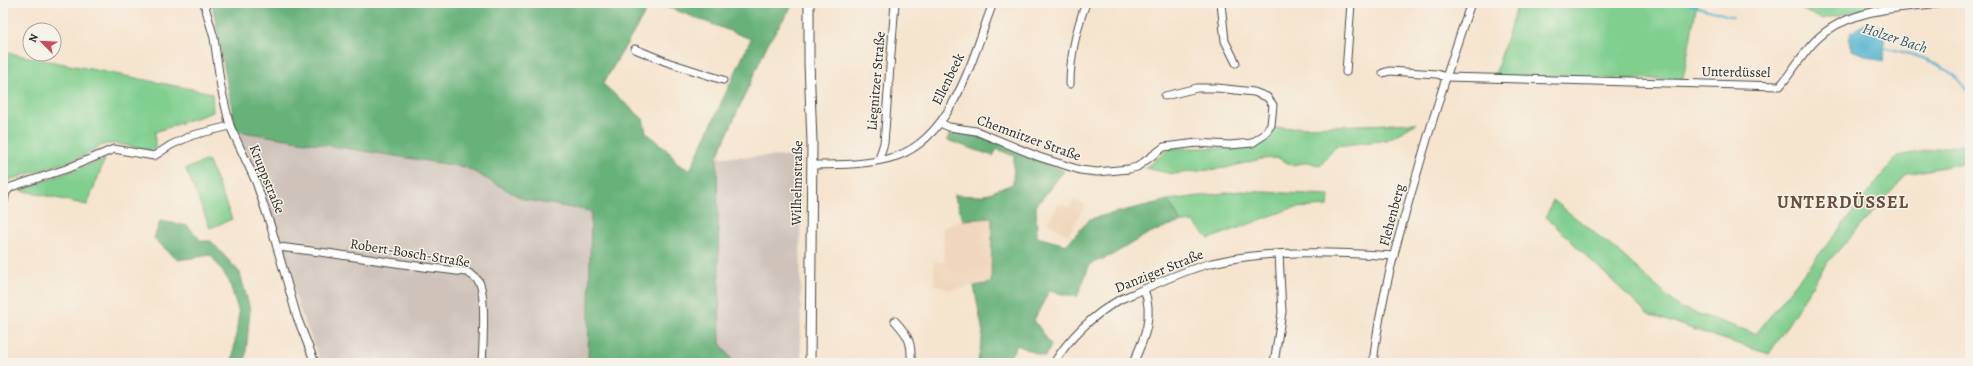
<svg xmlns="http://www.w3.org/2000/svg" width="1973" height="366" viewBox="0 0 1973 366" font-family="Alegreya,serif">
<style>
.built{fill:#f0d6bc}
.industrial{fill:#cec2b9}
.green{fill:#80cf8f;stroke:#567d5d}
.forest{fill:#68b27a;stroke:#4a6e52}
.water{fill:#4fb3ce;stroke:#3d6f7c}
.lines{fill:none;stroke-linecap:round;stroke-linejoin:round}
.stream{stroke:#4fb3ce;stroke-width:2}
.minor-casing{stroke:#494743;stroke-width:9}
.major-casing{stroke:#494743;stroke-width:11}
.minor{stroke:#fff;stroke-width:7}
.major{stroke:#fff;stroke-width:9}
.labels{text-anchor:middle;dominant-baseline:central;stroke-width:3;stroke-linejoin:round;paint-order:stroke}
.street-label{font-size:14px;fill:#2b2b2b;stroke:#f7f3e8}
.water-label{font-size:15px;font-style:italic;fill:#385b64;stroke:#f7f3e8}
.district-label{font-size:18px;font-weight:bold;letter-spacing:1px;fill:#6a4f40;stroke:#f7f3e8}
</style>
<rect width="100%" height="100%" fill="#f7f3e8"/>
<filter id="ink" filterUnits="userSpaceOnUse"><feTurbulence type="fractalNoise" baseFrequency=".025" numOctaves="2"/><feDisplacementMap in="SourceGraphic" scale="8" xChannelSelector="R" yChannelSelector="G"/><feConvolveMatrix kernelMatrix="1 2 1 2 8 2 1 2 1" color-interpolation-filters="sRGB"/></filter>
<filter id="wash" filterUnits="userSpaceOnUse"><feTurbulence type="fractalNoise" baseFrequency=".012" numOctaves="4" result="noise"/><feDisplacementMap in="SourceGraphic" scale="16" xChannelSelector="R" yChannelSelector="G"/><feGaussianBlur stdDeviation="0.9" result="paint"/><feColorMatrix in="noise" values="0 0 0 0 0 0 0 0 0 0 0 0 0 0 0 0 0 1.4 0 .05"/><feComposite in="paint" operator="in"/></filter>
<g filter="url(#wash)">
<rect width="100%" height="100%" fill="#f5e4ce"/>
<g class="built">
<path d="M1074,200L1085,205L1068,235L1047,223L1059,204L1070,207Z"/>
<path d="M992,218L991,283L949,290L934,284V262H944L943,228L963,220Z"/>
</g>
<g class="industrial">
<path d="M236,131L465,167L525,200L591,211L588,363H321L299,308L280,241L258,180Z"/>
<path d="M800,156L801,363H734L720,343L716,157Z"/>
</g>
<g class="green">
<path d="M1518,3H1697L1683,79L1494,78Z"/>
<path d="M1789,3H1896L1821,19Z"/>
<path d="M3,52L212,93L213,112L155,132V150C139,151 124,142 107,144C100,145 93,152 85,155C59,166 31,172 4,182L3,186Z"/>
<path d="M1417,123L1387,140L1336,146L1320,166L1309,162L1292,165L1278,158L1261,159L1225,168L1173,174L1145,168L1171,148H1251L1275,128Z"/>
<path d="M1970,143V162L1907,174L1826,264L1769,354L1647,314L1546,217L1553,200L1620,253L1679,307L1756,334L1897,156Z"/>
<path d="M105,159L87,205L20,190Z"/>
<path d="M208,160L232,219L210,228L186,169Z"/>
<path d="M1241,191L1329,195L1328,206L1292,208L1209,239L1193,222H1181L1168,200Z"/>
</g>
<g class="forest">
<path d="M212,3H651L603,84L643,119L646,132L670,153L679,165L690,170L751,39L657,3H794L768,43L717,157L720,343L734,363H588L591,211L525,200L465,167L236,131Z"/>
<path d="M951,131L995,141L1064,171L1036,206L1037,237L1066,245L1090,219L1168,200L1181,222L1149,233L1112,255L1090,264L1077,297L1049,291L1034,320L1051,345L1045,357L1017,345L1006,363H980L978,361L983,333L974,286L991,283L992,218L963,220L954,195L981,196L1013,184L1014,156L997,149L993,156L947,140Z"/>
<path d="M160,221L188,226L201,241H211L240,273L250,310L245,363H232L239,313L229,281L211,255L178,260L154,239Z"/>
</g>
<path class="water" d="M1865,24L1883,27L1886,32L1883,62L1852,50C1845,36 1852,30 1865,24Z"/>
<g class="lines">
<g class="stream">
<path d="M1684,3L1733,17"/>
<path d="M1884,47C1908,54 1934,58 1953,75C1960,81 1965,88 1970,94"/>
</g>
</g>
</g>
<g filter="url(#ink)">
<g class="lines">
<defs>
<g id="minor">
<path d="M204,3L214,38L221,88L230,126L256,182L272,230L297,317L315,363"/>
<path d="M1221,3L1225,41L1236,63"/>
<path d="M635,49L667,62L723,80"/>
<path d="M1346,72L1351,3"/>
<path d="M1383,73L1389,71L1437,74L1446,77L1780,86C1792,72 1802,54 1816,40C1848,8 1897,9 1939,3"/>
<path d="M1070,84C1070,55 1076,30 1086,3"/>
<path d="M940,123L949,127L976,131L1039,157L1080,170L1097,172L1129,169L1137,167L1164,147L1197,143L1230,145L1252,143L1264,135L1271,125L1273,105L1267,97L1254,92L1217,88H1197L1165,96"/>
<path d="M879,159L884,143L895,3"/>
<path d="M812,165C840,165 870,165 897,156C954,136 974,53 993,3"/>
<path d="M3,206L6,192L11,187L66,169L114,149L154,156L171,145L193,135L230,126"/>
<path d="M277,247C341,253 403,266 467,272C472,275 476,277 479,282C486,294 483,347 482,363"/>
<path d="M895,321C909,336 912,343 911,363"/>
<path d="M1054,363C1069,338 1093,315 1119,300C1127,296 1136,293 1144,289C1166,279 1189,269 1212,263C1272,249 1334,252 1394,256"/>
<path d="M1133,363C1145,338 1154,316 1144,289"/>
<path d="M1274,363L1282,312L1279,254"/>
<path d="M1373,363C1380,300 1398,237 1416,177C1433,118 1451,60 1471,3"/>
</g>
<path id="major" d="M809,3V62L812,142L810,363"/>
</defs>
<use href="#minor" class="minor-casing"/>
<use href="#major" class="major-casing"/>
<use href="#minor" class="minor"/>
<use href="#major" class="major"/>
</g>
</g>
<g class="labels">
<g class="street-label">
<text transform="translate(1736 72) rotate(1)">Unterdüssel</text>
<text transform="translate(948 79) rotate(-64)">Ellenbeek</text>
<text transform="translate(876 81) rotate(-85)">Liegnitzer Straße</text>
<text transform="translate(1029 138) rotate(20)">Chemnitzer Straße</text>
<text transform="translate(267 179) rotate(68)">Kruppstraße</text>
<text transform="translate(797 183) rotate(-89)">Wilhelmstraße</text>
<text transform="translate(1392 215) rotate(-75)">Flehenberg</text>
<text transform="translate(410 253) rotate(9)">Robert-Bosch-Straße</text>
<text transform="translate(1159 271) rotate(-22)">Danziger Straße</text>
</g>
<g class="water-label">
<text transform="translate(1895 38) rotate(18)">Holzer Bach</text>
</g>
<g class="district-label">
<text x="1843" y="202">UNTERDÜSSEL</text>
</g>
</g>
<rect width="1973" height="366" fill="none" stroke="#f7f3e8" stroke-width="16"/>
<g transform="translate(42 42) rotate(294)"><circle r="19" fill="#f7f3e8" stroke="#a5a39c"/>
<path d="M0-3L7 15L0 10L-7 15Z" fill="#d1495b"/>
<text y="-6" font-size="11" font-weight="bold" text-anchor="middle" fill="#2b2b2b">N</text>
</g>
</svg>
